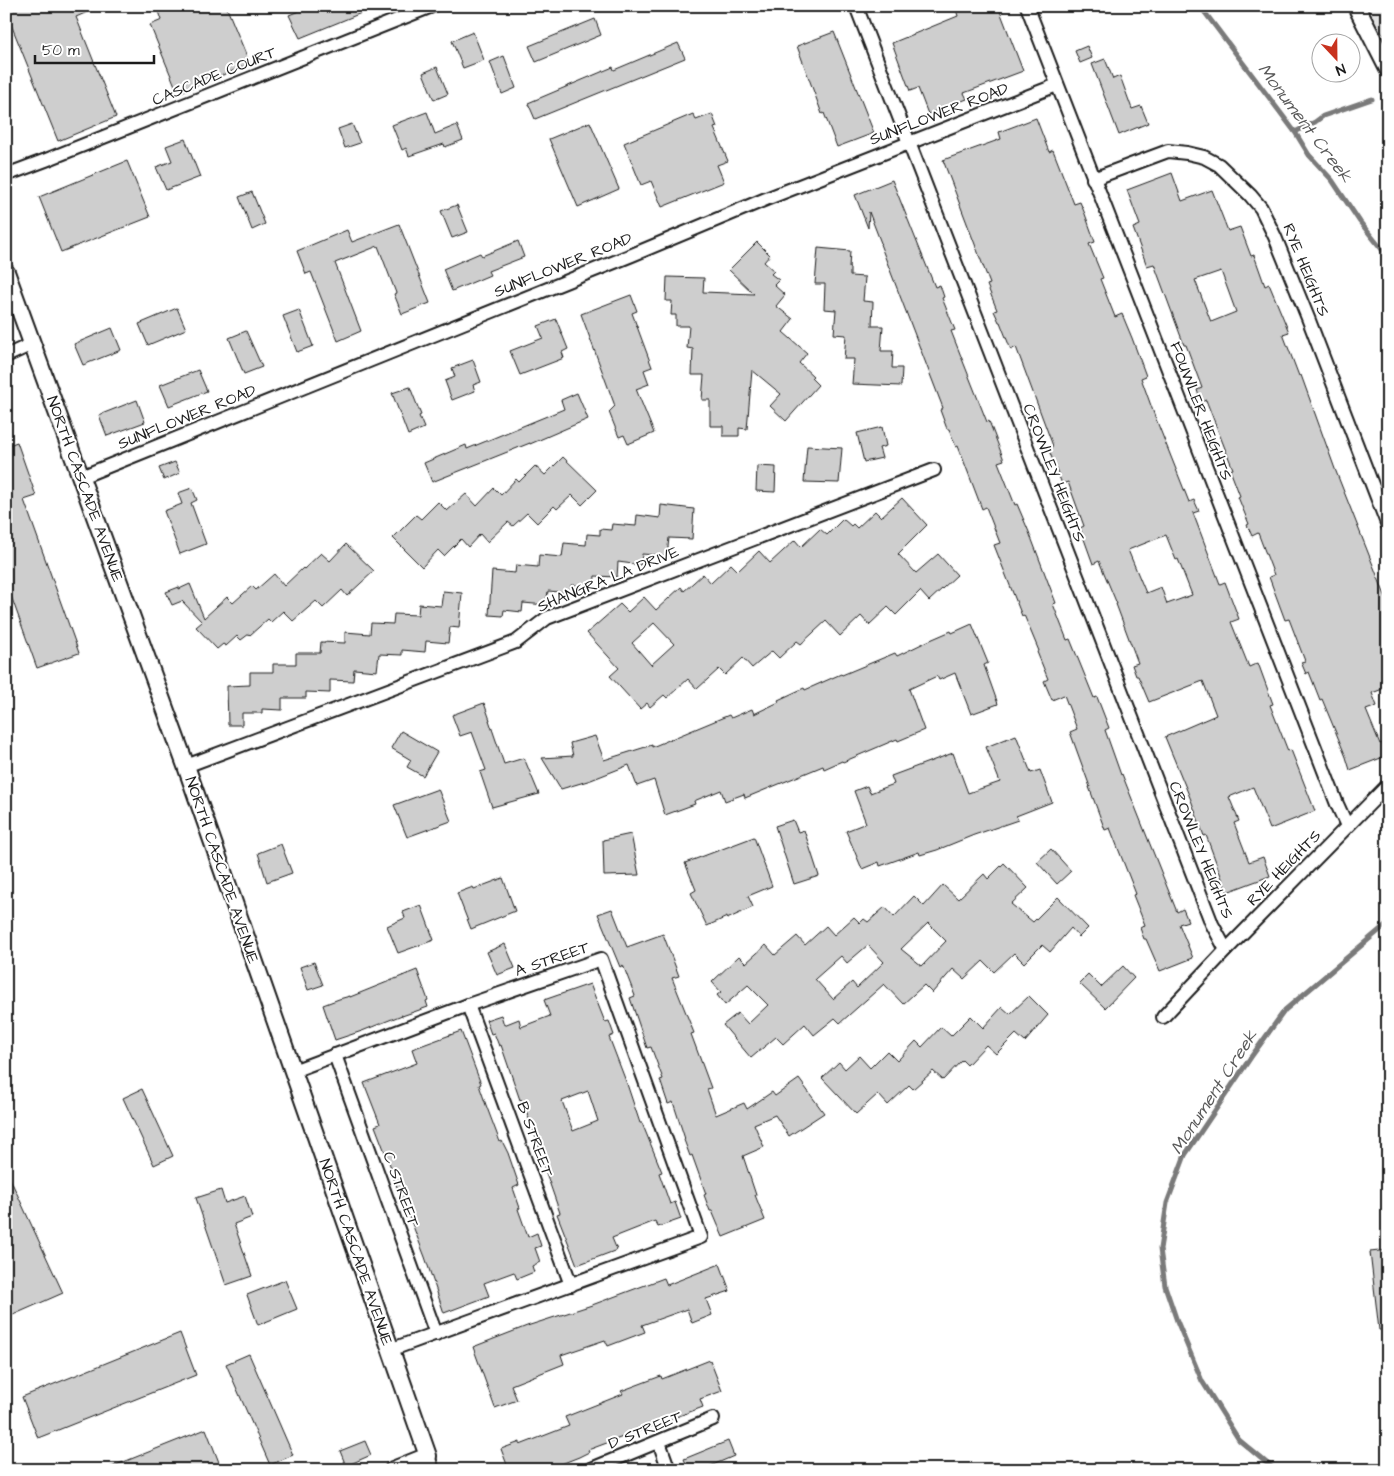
<svg xmlns="http://www.w3.org/2000/svg" width="1394" height="1476" viewBox="0 0 1394 1476" font-family="'Architects Daughter',sans-serif">
<style>
.green{fill:#e2e2e2;stroke:#7f7f7f}
.lines{fill:none;stroke-linecap:round;stroke-linejoin:round}
.stream{stroke:#7a7a7a;stroke-width:5}
.building{fill:#cecece;stroke:#1c1c1c;fill-rule:evenodd}
.minor-casing{stroke:#1c1c1c;stroke-width:16}
.tertiary-casing{stroke:#1c1c1c;stroke-width:20}
.minor{stroke:#fff;stroke-width:12}
.tertiary{stroke:#fff;stroke-width:16}
.labels{text-anchor:middle;dominant-baseline:central;stroke-width:4;stroke-linejoin:round;paint-order:stroke}
.street-label{font-size:16px;fill:#1c1c1c;stroke:#fff}
.water-label{font-size:18px;font-style:italic;fill:#5a5a5a;stroke:#fff}
</style>
<rect width="100%" height="100%" fill="#fff"/>
<filter id="ink" filterUnits="userSpaceOnUse"><feTurbulence type="fractalNoise" baseFrequency=".02" numOctaves="2"/><feDisplacementMap in="SourceGraphic" scale="10" xChannelSelector="R" yChannelSelector="G"/><feConvolveMatrix kernelMatrix="1 2 1 2 8 2 1 2 1" color-interpolation-filters="sRGB"/></filter>
<g filter="url(#ink)">
<path class="green" d="M1356,6H1388V39Z"/>
<g class="lines">
<g class="stream">
<path d="M1200,6L1295,132L1309,155L1332,180L1360,222L1388,257"/>
<path d="M1295,132L1315,122L1323,116L1372,99"/>
<path d="M1275,1470L1239,1440L1202,1381L1177,1321L1165,1286L1160,1249L1167,1203L1185,1155L1251,1057L1285,1010L1388,923"/>
</g>
</g>
<g class="building">
<path d="M6,6H101L76,17L116,117L58,141L6,12Z"/>
<path d="M157,6H226L250,64L178,93L150,25L162,20Z"/>
<path d="M311,6H376V7L300,38L289,15Z"/>
<path d="M955,6H998L1023,71L964,93L967,99L928,114L918,88L910,91L892,43L958,16Z"/>
<path d="M595,19L601,35L536,62L529,46Z"/>
<path d="M473,32L484,60L463,68L452,41Z"/>
<path d="M834,32L874,133L837,147L824,113L822,114L797,46Z"/>
<path d="M678,43L685,58L535,119L528,103L613,67L614,70Z"/>
<path d="M1087,46L1092,58L1080,63L1075,51Z"/>
<path d="M504,56L516,88L502,94L490,62Z"/>
<path d="M1105,59L1113,79L1120,76L1132,109L1141,106L1148,123L1119,135L1092,64Z"/>
<path d="M437,67L448,94L434,100L423,73Z"/>
<path d="M427,112L435,134L457,125L463,140L445,147L444,144L409,156L406,148L402,150L392,125Z"/>
<path d="M693,114L696,120L712,114L717,127L714,128L728,161L717,165L724,182L662,207L651,181L641,185L624,143Z"/>
<path d="M1036,118L1049,152L1053,150L1074,204L1080,202L1085,214L1095,242L1089,244L1103,278L1100,279L1115,317L1122,314L1132,338L1146,376L1141,378L1154,414L1189,502L1194,500L1199,511L1193,513L1220,584L1225,582L1239,619L1231,622L1249,667L1258,663L1273,704L1270,705L1288,751L1291,750L1315,811L1270,829L1253,787L1229,797L1239,821L1234,823L1249,862L1263,857L1270,876L1227,892L1206,835L1204,836L1191,800L1165,737L1216,715L1203,681L1149,702L1138,676H1136L1132,665L1138,663L1116,604H1117L1099,561L1093,564L1080,528L1084,526L1068,482L1062,484L1048,448L1053,446L1016,347L1011,350L1000,322H999L994,311L997,310L987,285L990,284L943,160L1001,139L999,132ZM1166,535L1176,560L1178,559L1192,595L1167,604L1161,587L1146,593L1128,550Z"/>
<path d="M590,122L619,189L578,207L549,139Z"/>
<path d="M352,124L360,143L345,148L338,129Z"/>
<path d="M185,139L200,177L166,190L156,167L172,161L166,146Z"/>
<path d="M127,161L150,217L61,252L39,197Z"/>
<path d="M1172,173L1182,201L1212,190L1228,231L1240,227L1251,256L1254,255L1265,286L1269,284L1289,332L1283,334L1299,376L1301,375L1335,469L1388,603V687L1372,693L1377,706L1366,710L1380,744L1382,743L1386,756L1350,770L1346,757L1322,699L1320,700L1309,672L1306,674L1301,662L1305,661L1289,619L1285,620L1269,577L1274,575L1258,533L1252,536L1247,525L1249,524L1238,497L1240,496L1230,470L1233,469L1206,400L1201,402L1197,390L1202,388L1186,345H1184L1154,264L1147,266L1133,228L1140,225L1127,190ZM1221,271L1236,312L1211,322L1195,280Z"/>
<path d="M892,180L935,287L940,285L944,297L942,298L955,330L951,331L987,422L989,421L1004,460L998,462L1015,505L1017,504L1029,532L1056,603L1053,604L1067,640L1070,639L1094,698L1097,697L1109,728L1105,730L1121,775L1122,774L1177,912L1183,909L1188,921L1179,924L1193,958L1160,971L1146,939H1144L1140,928L1145,925L1133,895L1136,894L1110,828L1105,830L1089,787H1090L1070,732L1077,729L1064,695L1052,700L1044,681L1048,679L1037,652L1039,651L1024,615L1022,616L994,545L1000,543L986,507L982,509L958,446L956,447L949,429H947L940,410L943,408L880,244L881,243L869,212L868,228L855,195Z"/>
<path d="M252,192L265,224L252,230L239,197Z"/>
<path d="M457,205L468,232L452,238L441,211Z"/>
<path d="M399,224L430,303L402,314L394,294L396,293L378,246L335,263L361,331L338,341L311,272L306,274L297,251L347,230L352,242Z"/>
<path d="M518,241L524,257L488,271L490,275L452,291L443,269L480,253L482,256Z"/>
<path d="M757,242L770,255L764,262L774,271L771,274L779,280L774,285L785,295L776,306L793,319L783,332L807,353L799,363L813,376L811,378L818,385L786,421L770,406L781,394L752,370L747,429L739,428V436H723V426H710V400H702L704,375H692L693,349L687,348L689,326H676V315H671L672,301H666L667,277L704,278L703,292L754,294L729,270Z"/>
<path d="M818,248L850,251L849,268H850V276L865,277L863,301L873,302L872,326H883L881,351H893L892,368H902L901,386L852,384L854,359H844L846,335L834,334L836,310L824,309L825,284H815Z"/>
<path d="M631,295L637,311L632,313L652,367L644,370L649,384L636,389L654,433L628,444L624,435L619,437L609,412L615,406L581,314Z"/>
<path d="M177,308L186,329L148,345L139,324Z"/>
<path d="M299,310L313,346L297,352L283,316Z"/>
<path d="M556,319L568,349L562,352L564,358L520,375L510,351L543,338L538,326Z"/>
<path d="M112,328L121,350L83,365L74,344Z"/>
<path d="M246,331L262,367L244,374L229,338Z"/>
<path d="M473,360L481,382L473,385L475,391L452,400L445,381L455,377L452,368Z"/>
<path d="M198,370L207,391L169,406L160,385Z"/>
<path d="M410,387L421,415L419,416L424,428L408,435L392,393Z"/>
<path d="M577,393L588,419L530,444V443L432,482L424,463L466,445L467,449L564,409L561,400Z"/>
<path d="M137,400L145,422L107,436L99,415Z"/>
<path d="M882,427L886,446L879,448L882,458L864,462L857,433Z"/>
<path d="M17,442L36,496L24,500L79,653L37,668L6,582V446Z"/>
<path d="M807,446L842,448L839,483L804,482Z"/>
<path d="M563,457L597,490L582,505L572,495L557,509L554,506L537,523L527,513L513,526L508,522L487,542L480,534L468,547L461,539L444,556L438,550L422,567L393,538L416,515L421,519L438,502L447,511L466,494L477,506L494,488L501,495L516,479L519,482L535,466L545,475Z"/>
<path d="M175,462L180,473L164,480L159,468Z"/>
<path d="M757,466L776,467L775,492L756,491Z"/>
<path d="M192,488L197,500L191,503L206,544L180,554L164,511L182,504L178,493Z"/>
<path d="M902,498L927,525L898,554L916,573L938,554L957,575L929,601L920,591L896,615L888,607L869,625L861,616L840,636L826,621L801,644L797,641L779,658L772,651L752,668L743,658L725,675L719,669L697,689L688,679L667,698L664,695L650,707L647,703L640,709L610,676L619,668L587,633L620,604L628,612L644,597L656,610L681,587L684,591L703,574L711,583L731,564L738,571L759,551L770,563L795,540L801,547L820,529L827,535L843,519L851,526L853,524L857,528L875,511L881,517ZM654,623L674,644L651,665L632,643Z"/>
<path d="M661,505L694,509L692,539L669,538L667,556L642,554L641,565L618,562L617,577L595,576L594,586L571,585V593L548,591L546,605L523,603L522,612L504,610L503,616L489,615L492,571L515,573L516,565L538,567L539,555L562,557L564,543L586,545L587,534L600,535V529L611,530L612,524L636,526L637,515L660,518Z"/>
<path d="M346,544L374,571L347,596L342,590L323,608L316,601L293,621L283,611L271,622L268,619L250,635L249,634L241,640L237,636L226,646L223,644L217,649L196,627L202,622L182,601L172,605L166,592L179,587V589L190,584L204,618L227,597L233,603L252,586L256,590L274,574L284,586L303,568L304,569L321,553L330,561Z"/>
<path d="M443,591L462,593L459,628L450,627L448,643L426,641L425,652L402,650V655L379,654L377,671L354,669L353,681L330,680V693L306,692V698H282V710L262,709V713H242V725H228L227,686L250,685V672H273V664H296V653H320L321,642L345,643V632L370,634L371,623L393,624L394,614L418,615L419,604L441,606Z"/>
<path d="M972,624L988,663L984,665L998,704L971,714L955,673L939,680L937,676L909,689L924,730L898,741L897,739L843,762L842,761L824,769L823,766L745,798L744,794L725,801L721,790L694,801L695,804L665,815L654,780L637,786L629,765L591,780L561,789L542,758L573,756L570,743L595,736L604,760L652,745V747L729,715L731,718L752,709L754,714L779,702L778,700L804,688L805,690L841,674L842,675L895,653L897,656L928,641L951,631L952,633Z"/>
<path d="M484,703L490,720H489L504,764L524,758L539,794L492,807L480,772L486,770L472,732L460,736L452,715Z"/>
<path d="M401,731L437,752L423,776L407,767L411,760L391,748Z"/>
<path d="M1016,735L1031,773L1040,770L1052,802L1016,816L1018,820L974,835L937,850L920,855L919,852L880,866L879,862L862,869L846,831L866,823L854,791L867,786L870,793L894,784L891,776L953,753L968,793L1000,782L986,747Z"/>
<path d="M438,789L451,821L407,837L394,805Z"/>
<path d="M793,820L798,832L804,830L819,876L794,884L775,826Z"/>
<path d="M631,834L639,875L604,876L603,840Z"/>
<path d="M754,837L772,886L748,896L753,907L727,919V917L707,926L691,893L696,890L685,863Z"/>
<path d="M281,844L292,873L267,882L258,853Z"/>
<path d="M1051,849L1071,871L1057,884L1037,862Z"/>
<path d="M1004,863L1028,888L1011,904L1033,922L1058,897L1088,928L1079,937L1071,928L1050,952L1042,945L1024,963L1014,953L994,972L983,961L964,979L953,969L932,993L924,985L903,1004L884,984L840,1023L835,1018L814,1035L805,1024L783,1044L776,1037L751,1058L723,1025L738,1013L748,1024L768,1005L748,985L725,1005L717,995L721,992L712,982L739,956L746,963L766,945L775,955L797,936L805,945L826,926L834,935L854,917L860,923L864,919L868,922L885,907L894,917L914,896L924,906L943,885L958,899L984,874L988,879ZM928,923L946,941L922,966L901,949ZM868,945L884,962L857,988L852,982L833,999L815,979L841,956L847,963Z"/>
<path d="M503,878L515,911L471,929L457,893L473,887L474,889Z"/>
<path d="M421,905L434,940L398,953L387,926L405,918L403,912Z"/>
<path d="M612,909L627,947L663,934L679,976L672,978L694,1033L691,1034L711,1088L707,1089L716,1115L744,1103L747,1109L772,1092L775,1096L799,1079L824,1113L789,1136L775,1115L754,1124L764,1147L743,1156L756,1195H755L765,1220L723,1237L712,1211H710L704,1195L706,1194L692,1155L690,1156L684,1140L685,1139L673,1102L668,1104L660,1080L663,1079L651,1047L647,1048L630,998L635,996L623,965L620,967L598,914Z"/>
<path d="M505,944L515,968L497,975L487,952Z"/>
<path d="M314,962L323,985L308,990L300,967Z"/>
<path d="M1123,966L1134,978L1105,1008L1079,983L1088,974L1101,987Z"/>
<path d="M417,970L428,1000L426,1001L428,1007L402,1016V1015L362,1031L335,1040L323,1005L339,999L350,996V997Z"/>
<path d="M590,984L605,1022L609,1021L614,1035L609,1037L627,1084L640,1123H642L662,1172L659,1173L670,1204L675,1202L681,1219L658,1227L655,1221L612,1238L617,1250L577,1265L557,1214L560,1213L543,1164L545,1163L531,1124L521,1099L520,1100L501,1045L499,1046L494,1033L491,1034L486,1020L501,1015L504,1025L519,1019L521,1027L550,1016L544,1000ZM588,1091L598,1121L573,1131L562,1101Z"/>
<path d="M1029,996L1048,1015L1025,1042L1016,1034L996,1054L986,1045L967,1065L962,1060L943,1080L933,1071L913,1089L909,1085L888,1105L878,1094L856,1114L822,1078L839,1062L845,1069L859,1056L870,1068L887,1051L897,1061L916,1041L922,1047L941,1027L951,1036L971,1016L983,1028L1002,1007L1010,1014Z"/>
<path d="M461,1031L481,1084L479,1085L486,1105L500,1142L502,1141L508,1153L519,1185L513,1188L520,1208L518,1209L528,1237L537,1233L541,1246L535,1248L540,1262L532,1266L534,1272L517,1279L514,1272L484,1283L489,1296L444,1313L425,1257L404,1203H403L394,1179L395,1178L375,1126L380,1124L364,1083L417,1063L412,1049Z"/>
<path d="M142,1089L173,1156L154,1165L123,1098Z"/>
<path d="M6,1170L63,1293L6,1318Z"/>
<path d="M221,1190L225,1203L245,1196L252,1217L234,1224L252,1276L226,1285L196,1198Z"/>
<path d="M1388,1250V1330H1379L1370,1252Z"/>
<path d="M720,1264L730,1291L706,1299L712,1315L692,1323L687,1309L642,1325L645,1332L608,1346L605,1340L561,1355L564,1364L511,1385L517,1400L495,1408L473,1347L527,1326L592,1305L664,1278L667,1285Z"/>
<path d="M285,1280L297,1309L258,1325L247,1295Z"/>
<path d="M180,1333L196,1375L38,1438L22,1397Z"/>
<path d="M249,1354L293,1455L270,1465L226,1364Z"/>
<path d="M710,1360L722,1391L700,1399L703,1407L588,1450L589,1452L579,1457L546,1470H509L501,1449L520,1442V1445L569,1426L565,1417L623,1394L621,1391L661,1376L662,1379Z"/>
<path d="M206,1429L222,1470H107L106,1469Z"/>
<path d="M365,1441L371,1455L346,1466L340,1451Z"/>
<path d="M728,1441L734,1456L701,1470H689L684,1459Z"/>
</g>
<g class="lines">
<defs>
<g id="minor">
<path d="M856,6L1212,924L1226,950"/>
<path d="M1027,6L1337,804L1347,826"/>
<path d="M6,175L46,160L432,6"/>
<path d="M1093,179L1168,151L1187,153L1204,157L1219,165L1250,195L1261,208L1275,237L1308,318L1388,526"/>
<path d="M6,356L32,344"/>
<path d="M81,477L632,255L766,199L1057,85"/>
<path d="M186,766L516,642L547,618L934,470"/>
<path d="M468,1005L571,1285"/>
<path d="M1163,1017L1226,950L1388,785"/>
<path d="M335,1055L436,1334"/>
<path d="M293,1071L468,1005L601,959L701,1237L390,1350"/>
<path d="M659,1442L669,1470"/>
<path d="M428,1456L433,1470"/>
<path d="M589,1470L713,1419"/>
</g>
<g id="tertiary">
<path d="M1356,6L1388,69"/>
<path d="M6,272L186,766L428,1456L393,1470"/>
</g>
</defs>
<use href="#minor" class="minor-casing"/>
<use href="#tertiary" class="tertiary-casing"/>
<use href="#minor" class="minor"/>
<use href="#tertiary" class="tertiary"/>
</g>
</g>
<g class="labels">
<g class="street-label">
<text transform="translate(214 76) rotate(-22)">CASCADE COURT</text>
<text transform="translate(939 114) rotate(-21)">SUNFLOWER ROAD</text>
<text transform="translate(563 265) rotate(-22)">SUNFLOWER ROAD</text>
<text transform="translate(1306 270) rotate(68)">RYE HEIGHTS</text>
<text transform="translate(1201 411) rotate(69)">FOUWLER HEIGHTS</text>
<text transform="translate(187 417) rotate(-22)">SUNFLOWER ROAD</text>
<text transform="translate(1054 473) rotate(69)">CROWLEY HEIGHTS</text>
<text transform="translate(85 489) rotate(70)">NORTH CASCADE AVENUE</text>
<text transform="translate(608 579) rotate(-22)">SHANGRA LA DRIVE</text>
<text transform="translate(1201 850) rotate(68)">CROWLEY HEIGHTS</text>
<text transform="translate(1284 868) rotate(-46)">RYE HEIGHTS</text>
<text transform="translate(222 870) rotate(71)">NORTH CASCADE AVENUE</text>
<text transform="translate(552 959) rotate(-19)">A STREET</text>
<text transform="translate(535 1139) rotate(70)">B STREET</text>
<text transform="translate(401 1189) rotate(70)">C STREET</text>
<text transform="translate(356 1252) rotate(71)">NORTH CASCADE AVENUE</text>
<text transform="translate(645 1430) rotate(-22)">D STREET</text>
</g>
<g class="water-label">
<text transform="translate(1305 123) rotate(53)">Monument Creek</text>
<text transform="translate(1214 1092) rotate(-57)">Monument Creek</text>
</g>
</g>
<rect width="1394" height="1476" fill="none" stroke="#fff" stroke-width="25"/>
<rect x="12" y="12" width="1369" height="1451" fill="none" stroke="#1c1c1c" stroke-width="2" filter="url(#ink)"/>
<g transform="translate(1336 58) rotate(158)"><circle r="24" fill="#ffffff" stroke="#a4a4a4"/>
<path d="M0-4L9 19L0 12L-9 19Z" fill="#c8321e"/>
<text y="-8" font-size="14" font-weight="bold" text-anchor="middle" fill="#1c1c1c">N</text>
</g>
<path d="M35 55v8h119v-8" fill="none" stroke="#1c1c1c" stroke-width="2.5"/>
<text x="42" y="55" font-size="15" fill="#1c1c1c" stroke="#ffffff" stroke-width="4" paint-order="stroke">50 m</text>
</svg>
